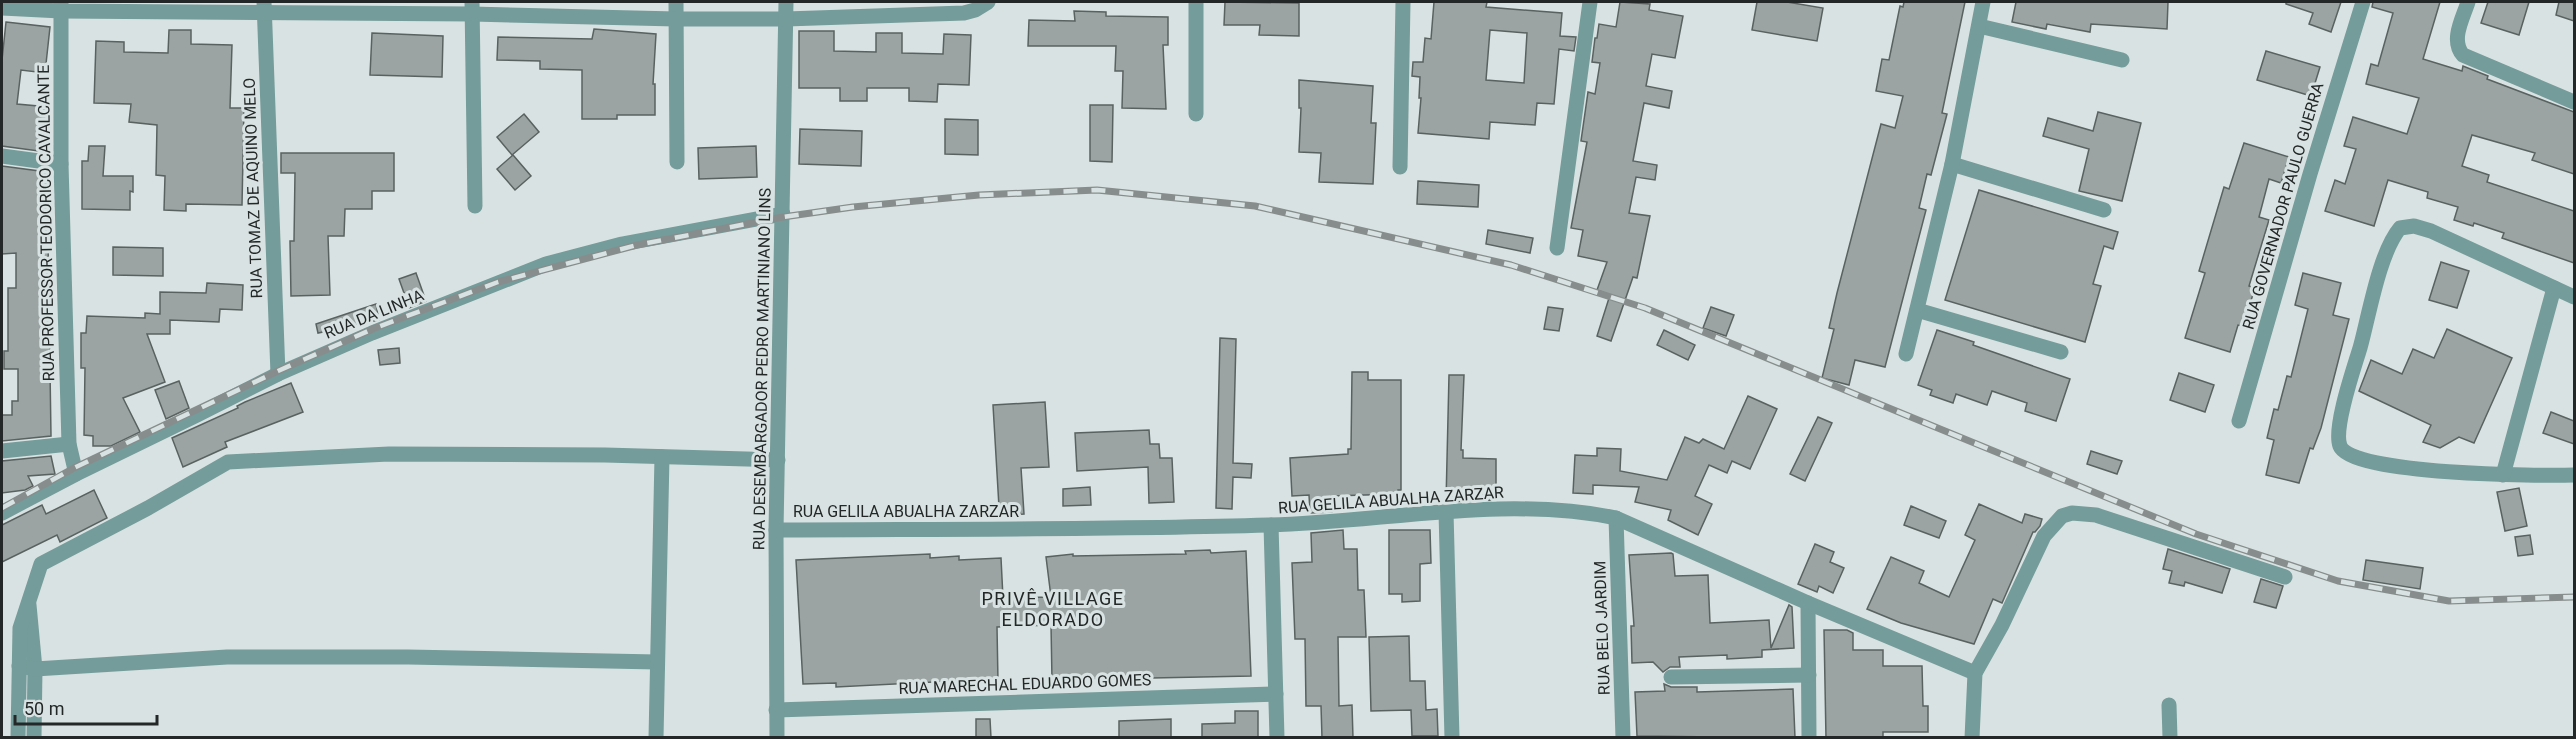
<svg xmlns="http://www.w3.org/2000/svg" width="2576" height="739" viewBox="0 0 2576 739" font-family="Roboto,sans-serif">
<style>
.building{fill:#9ba4a3;stroke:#5a6261;stroke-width:1.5;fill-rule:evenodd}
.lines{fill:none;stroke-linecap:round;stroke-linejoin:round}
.minor{stroke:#749c9a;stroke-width:15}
.rail-casing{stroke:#878d8d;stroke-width:7}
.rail{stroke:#d9e2e2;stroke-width:4.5;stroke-dasharray:14;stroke-linecap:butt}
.labels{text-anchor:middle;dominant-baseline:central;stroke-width:6;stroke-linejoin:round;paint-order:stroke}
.street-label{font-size:16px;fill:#232727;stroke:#d9e2e2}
.neighbourhood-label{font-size:18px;letter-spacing:1.5px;fill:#232727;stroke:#d9e2e2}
</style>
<rect width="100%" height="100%" fill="#d9e2e2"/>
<g class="building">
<path d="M1225,2L1299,3V36L1259,35L1260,25H1224Z"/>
<path d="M1434,2H1487L1486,7L1562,13L1560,36L1576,37L1574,51L1559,49L1554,104L1537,103L1535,125L1490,122L1489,139L1418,133L1421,98H1419L1420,77L1412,76L1413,62H1423L1425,38L1431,39ZM1490,30L1527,33L1524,83L1486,80Z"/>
<path d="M1620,2L1650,4L1649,10L1683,16L1675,58L1652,54L1646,86L1672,91L1669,108L1644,103L1633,161L1657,165L1655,180L1636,177L1629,213L1650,216L1637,278L1633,277L1611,341L1597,336L1610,295L1597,290L1607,262L1578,256L1583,230L1571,228L1587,142L1581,141L1588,92L1595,94L1600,63L1592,62L1595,38H1597L1599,24L1616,27Z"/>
<path d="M1757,2H1787L1823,8L1817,41L1752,30Z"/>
<path d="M1904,2H1965L1942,113L1947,114L1931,175L1927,174L1919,208L1926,210L1885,367L1855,360L1849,385L1822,378L1834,329L1829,328L1837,293L1881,124L1895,128L1903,96L1876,91L1882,59L1889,60L1900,6L1903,7Z"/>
<path d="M2016,2H2168L2167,29L2091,24L2090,32L2047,24L2046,29L2012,22Z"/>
<path d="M2286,2H2341L2331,32L2309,24L2313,13L2286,4Z"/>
<path d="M2373,2H2440L2423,59L2462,71L2463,66L2488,76L2487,79L2574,112V174L2532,160L2535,153L2472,135L2462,166L2489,175L2487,182L2574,211V263L2502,238L2504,233L2474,223L2473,226L2454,220L2458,207L2427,198L2428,192L2388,180L2374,226L2325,211L2335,180L2345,184L2356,149L2344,146L2353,117L2407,134L2419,98L2366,84L2371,64L2378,66L2393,13L2372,7Z"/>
<path d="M2488,2H2529L2519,35L2481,23Z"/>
<path d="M2559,2H2574V21L2556,15Z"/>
<path d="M1074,11L1106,12V16L1168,17V45H1163L1166,109L1122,108L1123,71H1115L1116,46H1028L1029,20L1075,21Z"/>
<path d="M6,22L50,27L45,73L21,70L17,104L49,107L46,152L2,146V60Z"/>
<path d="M594,29L656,34L653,84H655V115H617V119H582V70L540,69V61L497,60L498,37L592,39Z"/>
<path d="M169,30H191V44L232,45L230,108H244L242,205L186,204V211L164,210L165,176L156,175L157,125L129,122L131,104L94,103L96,41L124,42V52L168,53Z"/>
<path d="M799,31H834V51L876,52V33H902V53L943,54L944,34L971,35L969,85L938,84L937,102L909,101V88H867V101H840V88H799Z"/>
<path d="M372,33L443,36L442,77L370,75Z"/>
<path d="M2266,51L2320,67L2311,96L2257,80Z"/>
<path d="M1299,80L1373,86L1371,123H1376L1373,184L1319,182L1321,153L1299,152L1301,108H1299Z"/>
<path d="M1090,105H1113L1112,162L1090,161Z"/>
<path d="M2098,112L2141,123L2122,201L2079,191L2089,149L2043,136L2048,118L2093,131Z"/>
<path d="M524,114L539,132L512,155L497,137Z"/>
<path d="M945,119L978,120V155L945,154Z"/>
<path d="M800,129L862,131L861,166L799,164Z"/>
<path d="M2244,143L2289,157L2281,183L2269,179L2259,217L2269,220L2249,286L2255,288L2243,326L2238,325L2230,352L2185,338L2205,273L2199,271L2224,187L2229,189Z"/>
<path d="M89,146H105L103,176H133V192L130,191V210L82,209V161H88Z"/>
<path d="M756,146L757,177L699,179L698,148Z"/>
<path d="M281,153H394V191H372V209H345L344,236H328L330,295L291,296L290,241H294L295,173H281Z"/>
<path d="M513,155L531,176L515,190L497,169Z"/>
<path d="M2,166L47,172L51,436L2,441V415H12V401H18V369H4V351H8V288H16V253L2,254Z"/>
<path d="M1418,181L1479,185L1478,207L1417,204Z"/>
<path d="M1979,190L2118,232L2113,249L2104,246L2093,284L2101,286L2085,342L1945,300Z"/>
<path d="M1488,230L1533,238L1530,253L1486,244Z"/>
<path d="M113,247L163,248V276L113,275Z"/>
<path d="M2441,262L2469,271L2457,308L2429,300Z"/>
<path d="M416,273L426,301L409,308L404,294L407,293H404L399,279Z"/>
<path d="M2303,273L2341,283L2333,315L2349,319L2321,428L2313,449L2310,448L2299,483L2266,475L2274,440L2267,438L2274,409L2278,410L2287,376L2291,377L2308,309L2295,305Z"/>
<path d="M207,283L243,285L242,310L220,309L219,322L170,320V334H147L165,382L123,398L140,432L111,446H93V436L84,435L85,368H81V333H86L87,316L145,318V313L160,314V292L206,293Z"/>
<path d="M376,304L379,320L318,333L316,324Z"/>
<path d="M1548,307L1563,309L1559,331L1544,329Z"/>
<path d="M1711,307L1734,315L1726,336L1703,328Z"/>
<path d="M2447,329L2512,358L2474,443L2459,437L2440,448L2423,442L2431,425L2359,391L2371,360L2402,374L2413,349L2434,358Z"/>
<path d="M1664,330L1695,345L1688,360L1657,345Z"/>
<path d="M1937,330L1974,342L1973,345L2070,379L2056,421L2025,411L2027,403L1992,391L1987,405L1956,394L1953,403L1930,395L1932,390L1918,385Z"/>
<path d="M1220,338L1236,339L1233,463L1252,464L1251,478L1233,477L1232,509L1216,508Z"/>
<path d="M399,348L400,363L380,365L378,350Z"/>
<path d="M1352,372H1368V380H1401V490H1398V494L1331,496L1332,512L1310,513L1309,495L1292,496L1290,458L1348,454V449H1351Z"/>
<path d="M2179,373L2214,385L2205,412L2170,400Z"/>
<path d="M1449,375H1464L1461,450H1463V458L1496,459V500L1446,502Z"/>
<path d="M179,381L189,408L166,419L155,390Z"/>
<path d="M291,383L303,412L225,442L227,447L183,467L172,438L238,408L237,406L245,402Z"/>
<path d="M1748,396L1777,409L1750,469L1732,461L1727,473L1709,465L1695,496L1712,504L1698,535L1668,520L1671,510L1635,502L1639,487L1593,485V494L1573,493L1575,455L1597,456V448L1621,449L1620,471L1667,480L1685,437L1699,443L1703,439L1724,449Z"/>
<path d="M1045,402L1049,467L1021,468L1024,514L1007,515V506L999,507L993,405Z"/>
<path d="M2551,412L2574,421V444L2543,433Z"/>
<path d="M1818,417L1832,423L1805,481L1790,474Z"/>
<path d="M1149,430L1150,444H1159L1160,458H1172L1174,502L1149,503L1148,467L1077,471L1075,433Z"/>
<path d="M2091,451L2122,461L2117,474L2087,464Z"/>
<path d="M51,456L55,474L28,476L33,486L25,490L2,493V461Z"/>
<path d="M1090,487L1091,505L1063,506V489Z"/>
<path d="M2519,488L2527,526L2505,531L2497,492Z"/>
<path d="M94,490L107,518L60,542L57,535L2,562V525L42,505L46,514Z"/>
<path d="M1979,504L2022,523L2025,514L2042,519L2040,526L2035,532H2033L2002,603L1993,599L1974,644L1901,623L1867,609L1891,557L1924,571L1919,583L1949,597L1975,540L1965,535Z"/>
<path d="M1911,506L1946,521L1939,538L1904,525Z"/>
<path d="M1343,530L1344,549H1357L1358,590H1364L1366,637H1338L1339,706L1352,705L1353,738H1322L1321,706H1306L1305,639H1295L1292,563L1312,562L1311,533Z"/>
<path d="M1389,530H1430L1431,563L1420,564V601L1402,602V594H1389Z"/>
<path d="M2530,535L2533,554L2518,556L2515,537Z"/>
<path d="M1815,544L1834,552L1830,562L1844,568L1833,593L1819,586L1817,592L1798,584Z"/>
<path d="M2168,549L2230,569L2222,593L2185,582L2184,586L2169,583L2172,571L2163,569Z"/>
<path d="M1210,550L1211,553L1246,551L1251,676L1052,680L1051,625L997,627L998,682H973V680L836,687V683L803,684L796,560L930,554V558L959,556V560L1001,558L1003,598L1051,597L1046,557L1073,554V556L1186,554L1185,551Z"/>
<path d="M1671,553L1673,554L1675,576L1708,575L1710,623L1769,620L1771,648L1789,605L1792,607L1794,648L1762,650V657L1727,659V655L1679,657L1680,667H1670L1663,672L1653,662L1632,663L1631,626H1634L1629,555Z"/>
<path d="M2366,560L2423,568L2420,589L2363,580Z"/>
<path d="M2261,579L2283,586L2276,608L2254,602Z"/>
<path d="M1824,630H1847L1853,633V650H1883V666H1922L1923,706H1928V732H1883V738H1826Z"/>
<path d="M1409,636L1410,681H1425L1426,710L1437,709L1438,736H1412L1411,710L1371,711L1369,637Z"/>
<path d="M1664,684L1671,687H1697V692L1793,689L1795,738L1637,736L1635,692L1665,691Z"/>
<path d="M1235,711H1258V738H1202V724L1235,723Z"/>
<path d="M976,719H990L991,738H976Z"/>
<path d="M1171,719V738H1119V721Z"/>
</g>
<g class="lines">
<g class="minor">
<path d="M61,2V164L69,444L76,474"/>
<path d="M264,2L278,374"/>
<path d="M472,2L475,206"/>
<path d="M676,2L677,162"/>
<path d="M1196,2V114"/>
<path d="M2468,2C2463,18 2450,40 2463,55L2574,102"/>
<path d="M2,8L61,11L472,14L676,19H786L964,13L975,10L988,2"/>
<path d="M1979,26L2122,60"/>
<path d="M2,156L61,164"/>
<path d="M1952,164L2104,210"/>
<path d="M1400,167L1403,2"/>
<path d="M1557,248L1590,2"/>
<path d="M2574,297L2431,231L2414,226L2400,228C2379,253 2369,316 2360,348C2354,368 2333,428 2340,446C2351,475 2541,476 2574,475"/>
<path d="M1917,310L2061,352"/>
<path d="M1906,354L1952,164L1983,2"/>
<path d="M2239,421L2310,174L2363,2"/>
<path d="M2,451L69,444"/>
<path d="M2503,475L2554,288"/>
<path d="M1446,512L1452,738"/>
<path d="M2,513L76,474L197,415L278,374L372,333L546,264L622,244L783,214"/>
<path d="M1616,518L1623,738"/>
<path d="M1271,525L1277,738"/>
<path d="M776,530C940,529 1105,530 1269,525C1383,522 1504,495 1616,518L1808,603L1975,673"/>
<path d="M1808,603L1809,738"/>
<path d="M29,605L35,669L34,738"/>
<path d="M19,666L35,669L227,657H408L657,662"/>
<path d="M1671,677L1809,675"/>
<path d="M2169,705L2170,738"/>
<path d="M776,710L1276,694"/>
<path d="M18,738L20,628L41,564L148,508L228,462L389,454L605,455L778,460"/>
<path d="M656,738L662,457"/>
<path d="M777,738L776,530L786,2"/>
<path d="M1972,738L1975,673L2002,625L2044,536L2062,516L2072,513L2096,515L2285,577"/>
</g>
<defs>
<path id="rail" d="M2,508L74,468L278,371L375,328L498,282L637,245L783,217L853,207L979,195L1097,190L1255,206L1511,265L1645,308L2196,534L2338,581L2449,601L2574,597"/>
</defs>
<use href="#rail" class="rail-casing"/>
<use href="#rail" class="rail"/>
</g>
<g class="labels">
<g class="street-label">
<text transform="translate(253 188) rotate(-92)">RUA TOMAZ DE AQUINO MELO</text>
<text transform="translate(2283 206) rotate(-74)">RUA GOVERNADOR PAULO GUERRA</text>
<text transform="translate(46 223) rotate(-91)">RUA PROFESSOR TEODORICO CAVALCANTE</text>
<text transform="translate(374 314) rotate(-22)">RUA DA LINHA</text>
<text transform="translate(762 369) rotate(-89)">RUA DESEMBARGADOR PEDRO MARTINIANO LINS</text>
<text transform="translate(1391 500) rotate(-4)">RUA GELILA ABUALHA ZARZAR</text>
<text x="906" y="511">RUA GELILA ABUALHA ZARZAR</text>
<text transform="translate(1602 628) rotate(-92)">RUA BELO JARDIM</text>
<text transform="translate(1025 684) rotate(-2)">RUA MARECHAL EDUARDO GOMES</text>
</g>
<g class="neighbourhood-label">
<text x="1053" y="598">PRIVÊ VILLAGE<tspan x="1053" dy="21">ELDORADO</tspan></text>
</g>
</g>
<rect width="2576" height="739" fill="none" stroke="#232727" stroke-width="6"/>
<path d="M15 715v9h142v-9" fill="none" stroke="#232727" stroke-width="3"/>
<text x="24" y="715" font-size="18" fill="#232727" stroke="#d9e2e2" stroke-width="4.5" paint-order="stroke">50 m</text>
</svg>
